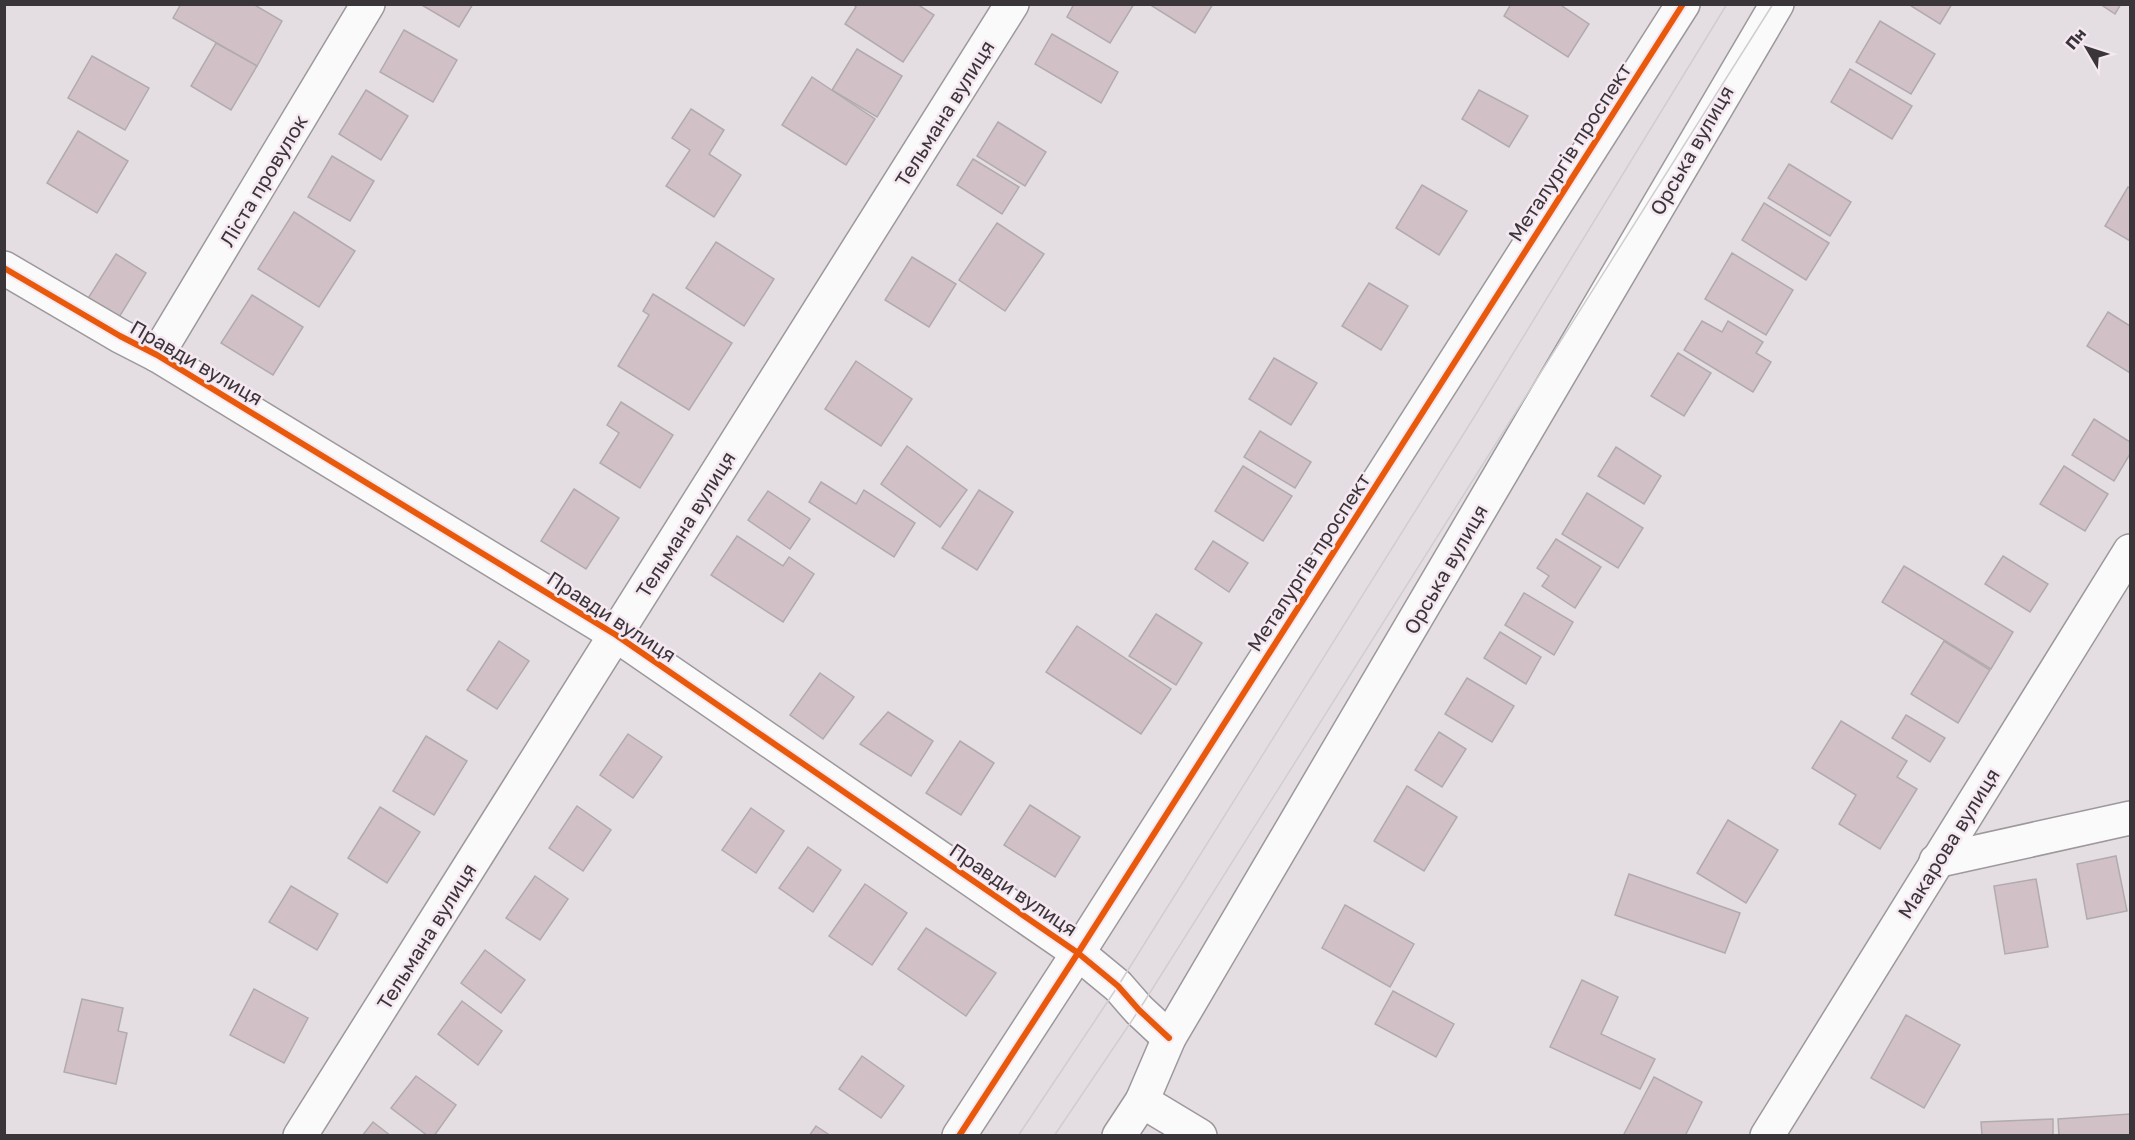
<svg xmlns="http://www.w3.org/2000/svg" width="2135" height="1140" viewBox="0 0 2135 1140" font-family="'Golos Text',sans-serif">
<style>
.building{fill:#d1c1c7;stroke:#b1abae;stroke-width:1.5}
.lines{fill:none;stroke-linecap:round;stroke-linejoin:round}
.minor-casing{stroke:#9c989b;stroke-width:36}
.minor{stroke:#fbfafb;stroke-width:33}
.tram{stroke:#d0cdcf;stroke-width:1.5}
.cycleway-casing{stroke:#f5e8f1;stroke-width:10}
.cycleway{stroke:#e8590c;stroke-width:6}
.labels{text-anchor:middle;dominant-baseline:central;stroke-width:5;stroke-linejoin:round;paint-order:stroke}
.street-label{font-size:20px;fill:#3a3538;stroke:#f5e8f1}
</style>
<rect width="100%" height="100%" fill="#e4dee3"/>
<g class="building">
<path d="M181,4H253L282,21L257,66L173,18Z"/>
<path d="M420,4H473L459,27Z"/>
<path d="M853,4H917L934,15L903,62L845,24L856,7Z"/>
<path d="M1074,4H1134L1110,43L1067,17Z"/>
<path d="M1149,4H1213L1195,33Z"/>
<path d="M1511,4H1559L1589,24L1568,57L1504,16Z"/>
<path d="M1908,4H1952L1940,24Z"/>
<path d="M2100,4H2121L2115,14Z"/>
<path d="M1880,21L1935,54L1911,94L1856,62Z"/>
<path d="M404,30L457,60L433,102L380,72Z"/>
<path d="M1052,34L1118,72L1101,103L1035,64Z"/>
<path d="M216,43L257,66L231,110L191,86Z"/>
<path d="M857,49L902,76L877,117L832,90Z"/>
<path d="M92,56L149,88L125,130L68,98Z"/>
<path d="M1850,69L1912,106L1892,139L1831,102Z"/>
<path d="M812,77L875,119L846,165L782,125Z"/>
<path d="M366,90L408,116L381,160L339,134Z"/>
<path d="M1479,90L1528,116L1509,147L1462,119Z"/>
<path d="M691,109L724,130L709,154L741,175L714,217L666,186L690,150L672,138Z"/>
<path d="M998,122L1046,152L1025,186L977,156Z"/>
<path d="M78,131L128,161L97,213L47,183Z"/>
<path d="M332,156L374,181L350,221L308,197Z"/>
<path d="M973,159L1019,187L1002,214L957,185Z"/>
<path d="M1789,164L1851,202L1830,236L1768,198Z"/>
<path d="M1422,185L1467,211L1439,255L1396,228Z"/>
<path d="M2128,187L2130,188V241L2105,226Z"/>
<path d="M1764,203L1829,243L1806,280L1742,240Z"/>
<path d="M294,212L355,251L319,307L258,269Z"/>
<path d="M997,223L1044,254L1005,311L959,280Z"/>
<path d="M716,242L774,279L744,326L686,288Z"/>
<path d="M1732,253L1793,290L1766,335L1705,299Z"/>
<path d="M116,254L146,273L118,319L87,300Z"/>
<path d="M912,257L956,284L929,327L885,300Z"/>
<path d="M1369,283L1408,306L1381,350L1342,326Z"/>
<path d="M653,294L732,343L689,410L618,366L649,315L643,311Z"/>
<path d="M252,295L303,327L273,375L221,343Z"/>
<path d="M2108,312L2130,326V373L2087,346Z"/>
<path d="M1702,321L1722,332L1728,321L1763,342L1756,353L1771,362L1753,392L1684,350Z"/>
<path d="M1678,353L1711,373L1684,416L1651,396Z"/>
<path d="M1274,358L1317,383L1291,425L1249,399Z"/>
<path d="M856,361L912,399L881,446L825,409Z"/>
<path d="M621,402L673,435L640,488L600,463L619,433L607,425Z"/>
<path d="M2094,419L2130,442V454L2114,481L2072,455Z"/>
<path d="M1260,431L1311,462L1295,488L1244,457Z"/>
<path d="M907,446L967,490L940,527L881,484Z"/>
<path d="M1616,447L1661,476L1644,504L1598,476Z"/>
<path d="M1243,466L1292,496L1263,541L1215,511Z"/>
<path d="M2064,466L2108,494L2085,531L2040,504Z"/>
<path d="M821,482L856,504L864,490L915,523L894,557L809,502Z"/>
<path d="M574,489L619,518L586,569L541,541Z"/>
<path d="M979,490L1013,512L977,570L942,548Z"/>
<path d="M768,491L810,519L790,549L748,520Z"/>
<path d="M1587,493L1643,528L1618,568L1562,534Z"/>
<path d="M737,536L783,566L789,557L814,574L783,622L711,575Z"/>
<path d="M1556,539L1601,567L1575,608L1542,586L1549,576L1537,568Z"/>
<path d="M1213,541L1248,563L1229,592L1195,569Z"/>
<path d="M2003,556L2048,584L2030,612L1985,584Z"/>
<path d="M1904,566L2013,632L1991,669L1882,602Z"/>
<path d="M1524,593L1573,622L1554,655L1505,625Z"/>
<path d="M1156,614L1202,643L1176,685L1129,656Z"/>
<path d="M1077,626L1171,689L1141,734L1046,672Z"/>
<path d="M1500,632L1541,657L1526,684L1484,658Z"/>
<path d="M499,641L529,661L497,709L467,690Z"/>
<path d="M1944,641L1990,670L1958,723L1911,694Z"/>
<path d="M820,673L854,697L823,739L790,715Z"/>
<path d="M1467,678L1514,706L1492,742L1445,714Z"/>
<path d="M888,712L933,741L911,776L860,744Z"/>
<path d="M1906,715L1945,738L1930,762L1892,738Z"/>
<path d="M1841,721L1907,761L1897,777L1917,789L1880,849L1839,824L1856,795L1812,768Z"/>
<path d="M1439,732L1466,749L1442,787L1415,770Z"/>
<path d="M628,734L662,757L633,798L600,775Z"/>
<path d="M426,736L467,761L434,815L393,791Z"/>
<path d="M960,741L994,763L961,815L926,793Z"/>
<path d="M1407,786L1457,817L1424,871L1374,841Z"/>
<path d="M1030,805L1080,837L1055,877L1004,845Z"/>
<path d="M577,806L611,830L583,871L549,848Z"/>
<path d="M380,807L420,832L387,883L348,858Z"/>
<path d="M751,808L784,831L756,873L722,850Z"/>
<path d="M1728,820L1778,850L1746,903L1697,873Z"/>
<path d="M808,847L841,870L813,912L779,888Z"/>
<path d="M2116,856L2127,911L2087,919L2077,864Z"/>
<path d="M1629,874L1740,913L1725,953L1615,915Z"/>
<path d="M535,876L568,899L540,940L506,918Z"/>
<path d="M2036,879L2048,947L2005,954L1994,886Z"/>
<path d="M865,884L907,913L872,965L829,936Z"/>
<path d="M291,886L338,914L317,950L269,922Z"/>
<path d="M1345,905L1414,944L1390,987L1322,948Z"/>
<path d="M926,928L996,973L966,1016L898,969Z"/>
<path d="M485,950L525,980L501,1013L461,983Z"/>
<path d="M1582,980L1618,997L1601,1034L1655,1059L1640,1089L1550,1047Z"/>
<path d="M254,989L308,1018L284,1063L230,1035Z"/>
<path d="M1393,991L1454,1024L1436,1057L1375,1024Z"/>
<path d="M82,999L123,1008L118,1031L127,1033L116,1084L64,1072Z"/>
<path d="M462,1001L502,1031L478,1065L438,1034Z"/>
<path d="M1906,1015L1960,1045L1924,1108L1871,1078Z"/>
<path d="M862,1056L904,1086L881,1118L839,1089Z"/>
<path d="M416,1076L456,1105L434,1136H428L391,1108Z"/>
<path d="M1654,1077L1702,1102L1685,1136H1623Z"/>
<path d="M2130,1114V1136H2059L2058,1119Z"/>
<path d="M2053,1119V1136H1982L1981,1122Z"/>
<path d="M373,1122L391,1136H362Z"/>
<path d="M816,1126L831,1136H809Z"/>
</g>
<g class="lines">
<defs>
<g id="minor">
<path d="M4,268L120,336L157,355L616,635L1078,953L1118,986L1139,1010L1169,1038"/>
<path d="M157,355L368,4"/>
<path d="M1936,861L2130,818"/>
<path d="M1142,1101L1200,1136"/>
<path d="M300,1136L1012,4"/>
<path d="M959,1136L1078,953L1683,4"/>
<path d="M1119,1136L1142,1101L1169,1038L1777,4"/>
<path d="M1767,1136L2130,551"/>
</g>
</defs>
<use href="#minor" class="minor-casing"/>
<use href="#minor" class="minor"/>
<g class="tram">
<path d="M1018,1136L1118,986L1476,414L1727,4"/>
<path d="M1054,1136L1139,1010L1773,4"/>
</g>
<defs>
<g id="cycleway">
<path d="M4,268L120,336L157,355L616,635L1078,953L1118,986L1139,1010L1169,1038"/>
<path d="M959,1136L1078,953L1683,4"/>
</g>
</defs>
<use href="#cycleway" class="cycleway-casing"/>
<use href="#cycleway" class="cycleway"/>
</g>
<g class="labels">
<g class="street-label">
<text transform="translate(944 113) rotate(-58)">Тельмана вулиця</text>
<text transform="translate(1691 150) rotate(-60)">Орська вулиця</text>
<text transform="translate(1569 152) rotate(-57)">Металургів проспект</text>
<text transform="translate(263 180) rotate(-59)">Ліста провулок</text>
<text transform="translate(197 362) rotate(30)">Правди вулиця</text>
<text transform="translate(685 524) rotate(-58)">Тельмана вулиця</text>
<text transform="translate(1308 562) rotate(-57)">Металургів проспект</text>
<text transform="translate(1445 569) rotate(-60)">Орська вулиця</text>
<text transform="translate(612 616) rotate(33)">Правди вулиця</text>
<text transform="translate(1948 843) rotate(-58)">Макарова вулиця</text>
<text transform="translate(1014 889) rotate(34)">Правди вулиця</text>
<text transform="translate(426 936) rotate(-58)">Тельмана вулиця</text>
</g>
</g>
<rect width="2135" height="1140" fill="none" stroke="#3a3538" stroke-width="12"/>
<g transform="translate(2087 48) rotate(309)" stroke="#f5e8f1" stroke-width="4.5" paint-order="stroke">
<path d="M0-4.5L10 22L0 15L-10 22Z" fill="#3a3538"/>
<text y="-9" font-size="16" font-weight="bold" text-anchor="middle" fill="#3a3538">Пн</text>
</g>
</svg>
